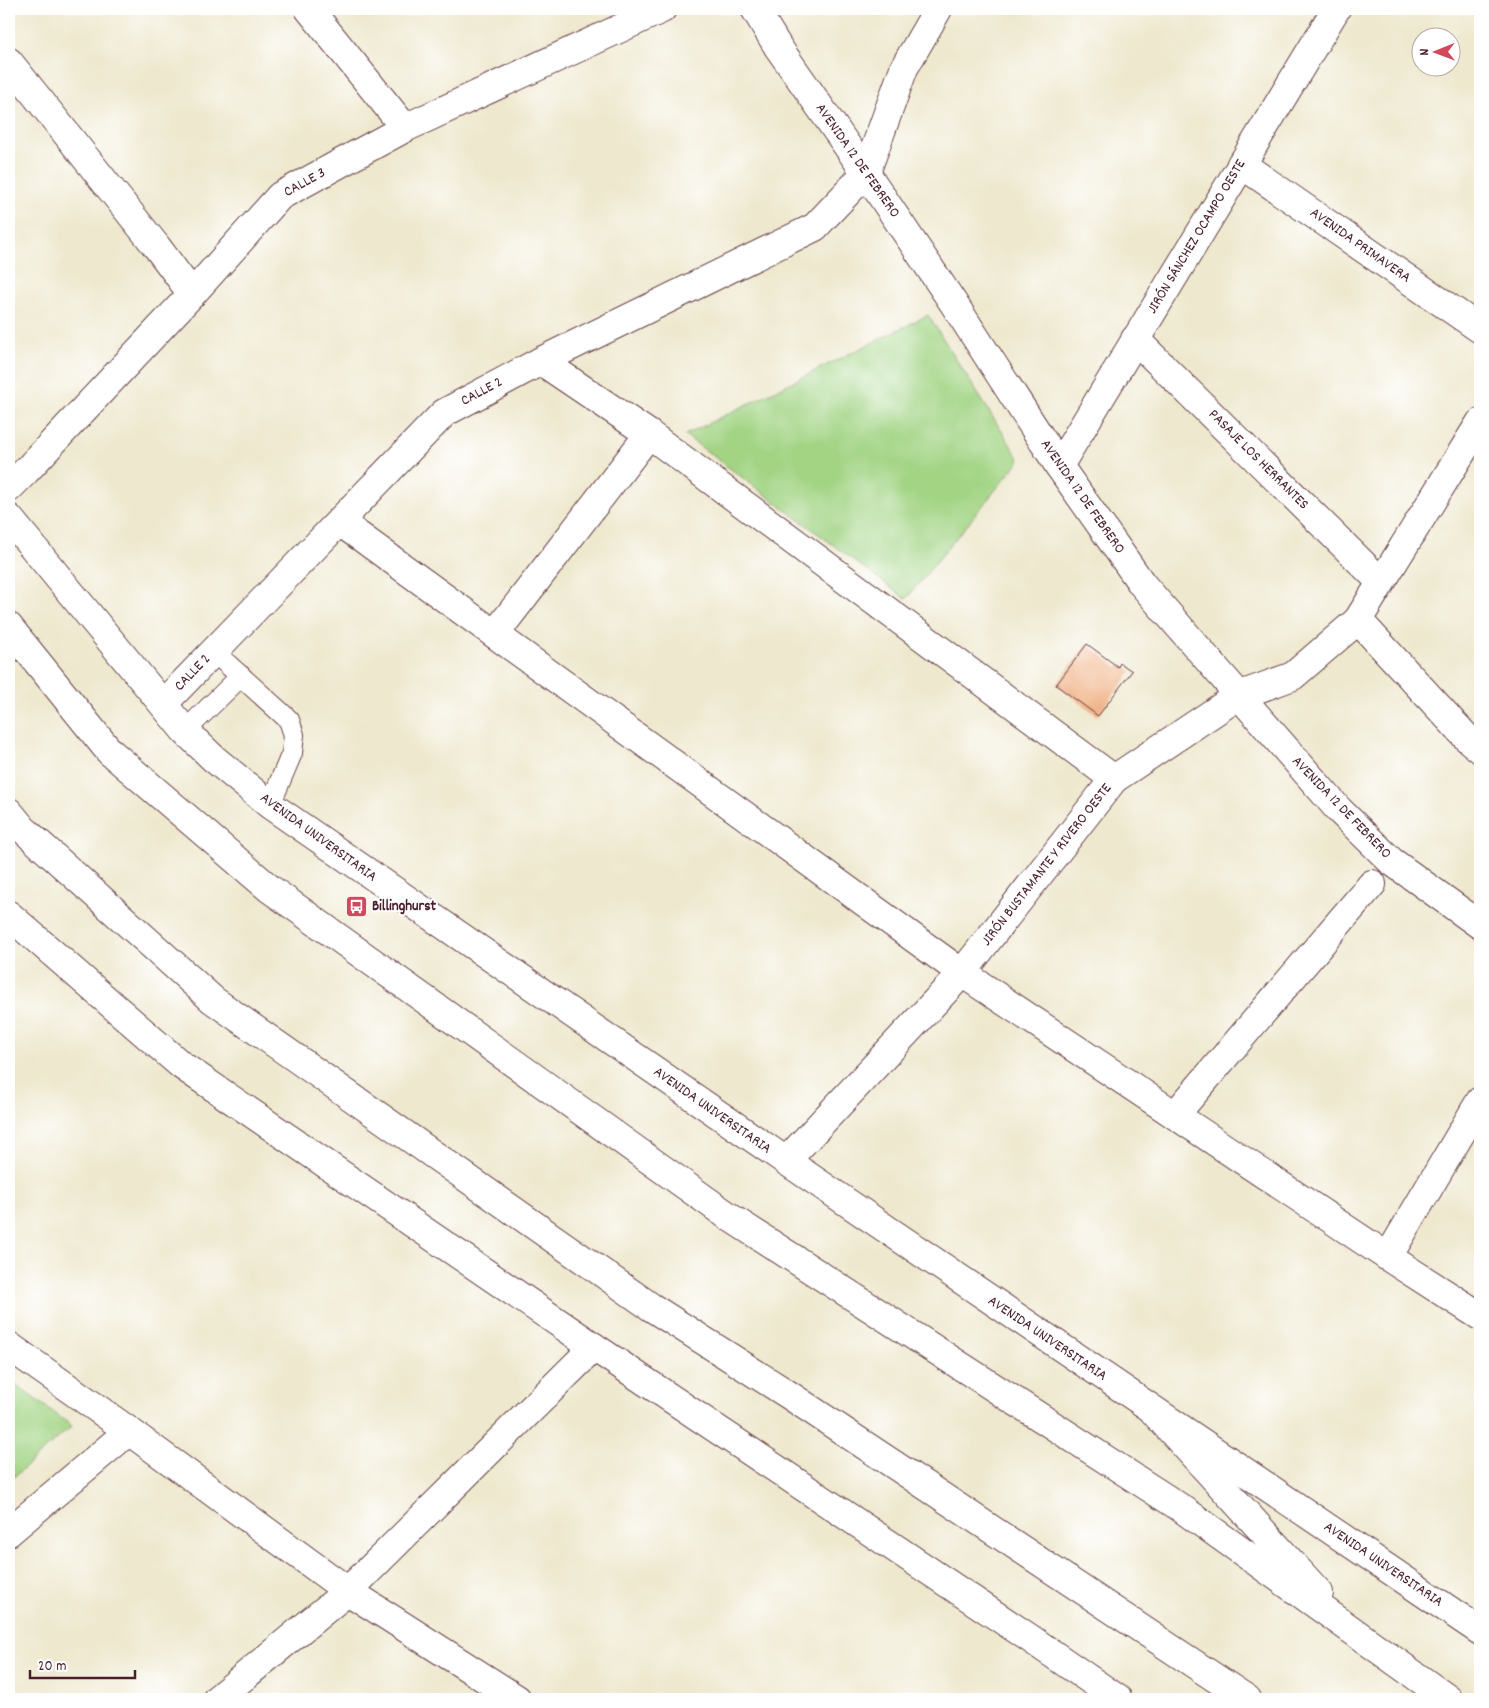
<svg xmlns="http://www.w3.org/2000/svg" width="1489" height="1708" viewBox="0 0 1489 1708" font-family="Dekko,sans-serif">
<style>
.green{fill:#a2d484;stroke:#767a58}
.building{fill:#efac7d}
.lines{fill:none;stroke-linecap:round;stroke-linejoin:round}
.service-casing{stroke:#633d43;stroke-width:22}
.minor-casing{stroke:#633d43;stroke-width:30}
.tertiary-casing{stroke:#633d43;stroke-width:30}
.service{stroke:#fff;stroke-width:20}
.minor{stroke:#fff;stroke-width:28}
.tertiary{stroke:#fff;stroke-width:28}
.labels{text-anchor:middle;dominant-baseline:central;stroke-width:4;stroke-linejoin:round;paint-order:stroke}
.street-label{font-size:15px;fill:#4a1f2b;stroke:#fff}
.poi-label{font-size:15px;font-weight:bold;fill:#4a1f2b;stroke:#fff;text-anchor:start}
</style>
<rect width="100%" height="100%" fill="#fff"/>
<filter id="ink" filterUnits="userSpaceOnUse"><feTurbulence type="fractalNoise" baseFrequency=".02" numOctaves="2"/><feDisplacementMap in="SourceGraphic" scale="10" xChannelSelector="R" yChannelSelector="G"/><feConvolveMatrix kernelMatrix="1 2 1 2 8 2 1 2 1" color-interpolation-filters="sRGB"/></filter>
<filter id="wash" filterUnits="userSpaceOnUse"><feTurbulence type="fractalNoise" baseFrequency=".0096" numOctaves="4" result="noise"/><feDisplacementMap in="SourceGraphic" scale="20" xChannelSelector="R" yChannelSelector="G"/><feGaussianBlur stdDeviation="1.12" result="paint"/><feColorMatrix in="noise" values="0 0 0 0 0 0 0 0 0 0 0 0 0 0 0 0 0 1.4 0 .05"/><feComposite in="paint" operator="in"/></filter>
<g filter="url(#wash)">
<rect width="100%" height="100%" fill="#eee8ce"/>
<g class="green">
<path d="M928,315L1020,460L906,599L685,435Z"/>
<path d="M9,1380L72,1426L9,1481Z"/>
</g>
<g id="blocks">
<path class="building" d="M1087,644L1118,667L1120,663L1132,671L1098,716L1056,685Z"/>
</g>
</g>
<g filter="url(#ink)">
<use href="#blocks" fill-opacity="0" stroke="#633d43" stroke-width="1"/>
<g class="lines">
<defs>
<g id="service">
<path d="M214,652L289,720L294,735L292,753L270,805"/>
<path d="M185,731L241,676"/>
</g>
<g id="minor">
<path d="M309,9L405,128"/>
<path d="M755,9L778,47L866,173L952,301L1059,466L1142,584L1339,810L1391,861L1480,925"/>
<path d="M9,62L157,247L192,294"/>
<path d="M1241,164L1480,329"/>
<path d="M1135,339L1381,582"/>
<path d="M541,361L649,434L1114,779"/>
<path d="M1059,466L1336,9"/>
<path d="M9,488L26,471L192,294L280,196L405,128L662,9"/>
<path d="M9,518L185,731L213,758L270,805L786,1161L1480,1631"/>
<path d="M340,522L962,973L1388,1257L1480,1316"/>
<path d="M1358,620L1468,739L1480,749"/>
<path d="M495,634L649,434"/>
<path d="M164,703L444,413L541,361L815,227L866,173L904,68L938,9"/>
<path d="M9,915L181,1065L594,1347L1028,1637L1118,1699"/>
<path d="M1175,1115L1372,884"/>
<path d="M786,1161L962,973L1114,779L1238,696L1293,676L1358,620L1480,423"/>
<path d="M1388,1257L1480,1101"/>
<path d="M9,1346L129,1431L348,1591L517,1699"/>
<path d="M9,1532L129,1431"/>
<path d="M217,1699L348,1591L594,1347"/>
</g>
<g id="tertiary">
<path d="M9,627L109,751L270,889L731,1218L1181,1508L1448,1699"/>
<path d="M9,812L23,829L213,1000L651,1307L789,1395L1247,1699"/>
<path d="M1154,1412L1319,1593"/>
</g>
</defs>
<use href="#service" class="service-casing"/>
<use href="#minor" class="minor-casing"/>
<use href="#tertiary" class="tertiary-casing"/>
<use href="#service" class="service"/>
<use href="#minor" class="minor"/>
<use href="#tertiary" class="tertiary"/>
</g>
</g>
<defs>
<symbol id="bus-square" viewBox="-11 -11 22 22"><rect x="-9" y="-9" width="18" height="18" rx="4" fill="#d1495b" stroke="#fff"/><path d="M-5-6H5V4H4V6H2V4H-2V6H-4V4H-5ZM-3.5-4V0h7V-4ZM-3.5 1.2v1.5H-2V1.2ZM2 1.2v1.5H3.5V1.2Z" fill="#fff"/></symbol>
</defs>
<g fill-rule="evenodd">
<use href="#bus-square" x="344" y="894" width="25" height="25"/>
</g>
<g class="labels">
<g class="street-label">
<text transform="translate(857 161) rotate(55)">AVENIDA 12 DE FEBRERO</text>
<text transform="translate(305 183) rotate(-29)">CALLE 3</text>
<text transform="translate(1197 237) rotate(-59)">JIRÓN SÁNCHEZ OCAMPO OESTE</text>
<text transform="translate(1360 246) rotate(35)">AVENIDA PRIMAVERA</text>
<text transform="translate(482 392) rotate(-28)">CALLE 2</text>
<text transform="translate(1258 460) rotate(45)">PASAJE LOS HERRANTES</text>
<text transform="translate(1082 497) rotate(55)">AVENIDA 12 DE FEBRERO</text>
<text transform="translate(193 673) rotate(-46)">CALLE 2</text>
<text transform="translate(1341 808) rotate(46)">AVENIDA 12 DE FEBRERO</text>
<text transform="translate(318 838) rotate(36)">AVENIDA UNIVERSITARIA</text>
<text transform="translate(1047 865) rotate(-52)">JIRÓN BUSTAMANTE Y RIVERO OESTE</text>
<text transform="translate(712 1111) rotate(35)">AVENIDA UNIVERSITARIA</text>
<text transform="translate(1047 1339) rotate(34)">AVENIDA UNIVERSITARIA</text>
<text transform="translate(1383 1565) rotate(34)">AVENIDA UNIVERSITARIA</text>
</g>
<g class="poi-label">
<text x="372" y="907">Billinghurst</text>
</g>
</g>
<rect width="1489" height="1708" fill="none" stroke="#fff" stroke-width="30"/>
<g transform="translate(1436 52) rotate(269)"><circle r="24" fill="#ffffff" stroke="#b7a5aa"/>
<path d="M0-4L9 19L0 12L-9 19Z" fill="#d1495b"/>
<text y="-8" font-size="14" font-weight="bold" text-anchor="middle" fill="#4a1f2b">N</text>
</g>
<path d="M30 1670v8h105v-8" fill="none" stroke="#4a1f2b" stroke-width="2.5"/>
<text x="38" y="1670" font-size="15" fill="#4a1f2b" stroke="#ffffff" stroke-width="4" paint-order="stroke">20 m</text>
</svg>
